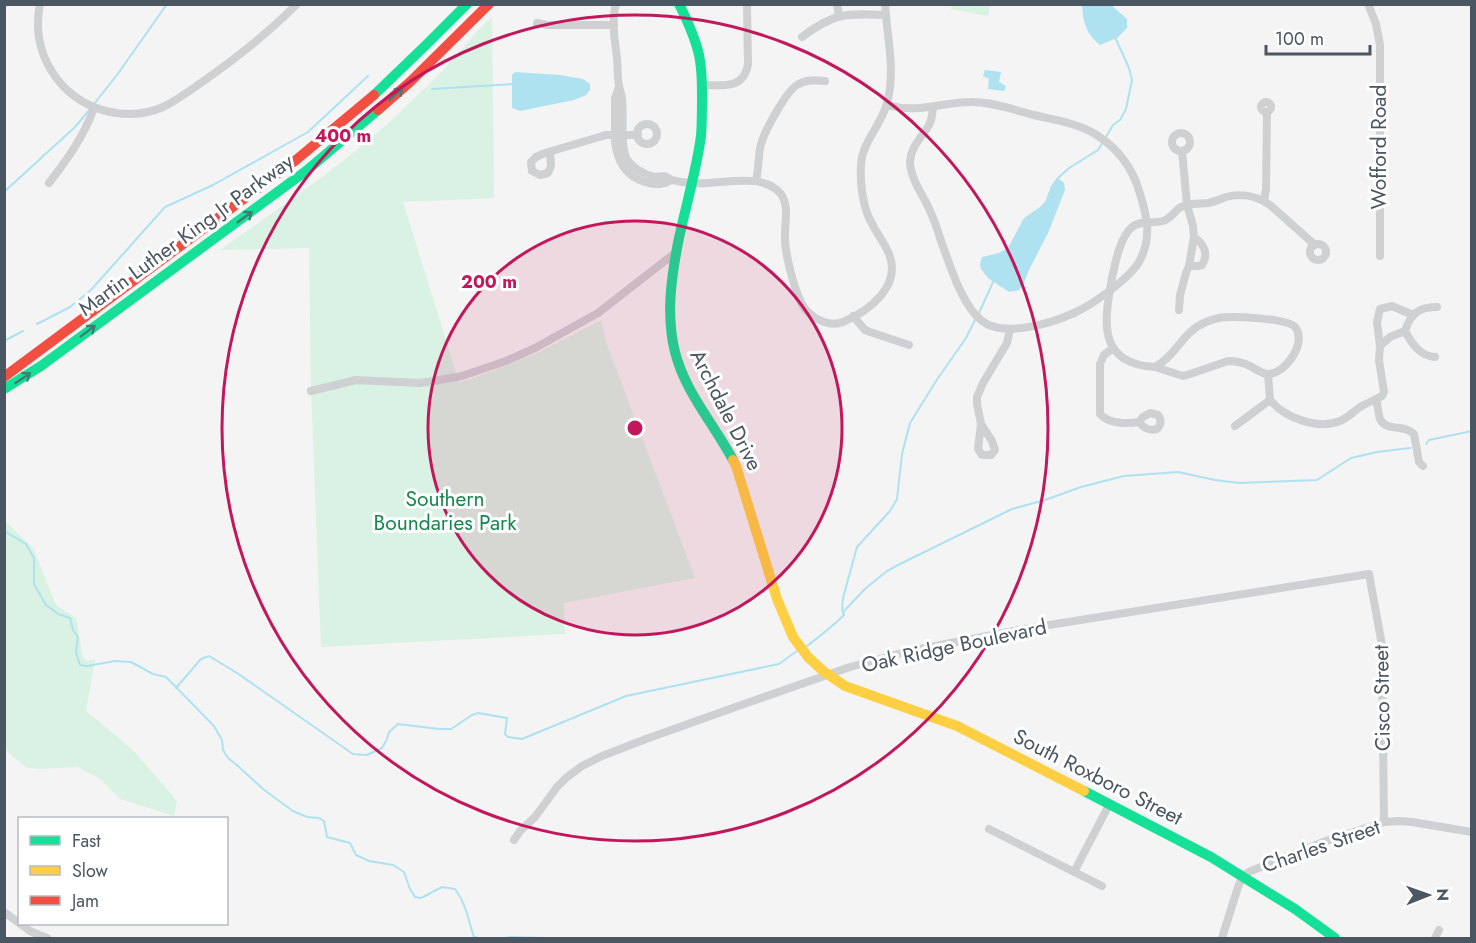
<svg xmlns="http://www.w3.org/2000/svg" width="1476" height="943" viewBox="0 0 1476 943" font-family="Jost,sans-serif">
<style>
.green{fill:#d9f2e3}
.water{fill:#aee2f0}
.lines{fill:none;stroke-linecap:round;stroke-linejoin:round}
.stream{stroke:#aee2f0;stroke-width:2}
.street{stroke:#ced0d2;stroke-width:8}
.fast{stroke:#16e098;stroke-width:10}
.slow{stroke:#ffcf43;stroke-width:10}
.jam{stroke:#f24e42;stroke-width:10}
.oneway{stroke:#3a7f72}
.ring{fill:none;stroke:#c2185b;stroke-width:3}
.labels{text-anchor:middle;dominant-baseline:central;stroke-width:6;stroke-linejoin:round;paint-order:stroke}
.street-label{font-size:21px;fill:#4a5661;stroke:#fff}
.park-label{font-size:21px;fill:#17864f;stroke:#fff}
.centre{fill:#c2185b;stroke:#fff;stroke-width:3}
.ring-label{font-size:18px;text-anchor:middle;font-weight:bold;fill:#c2185b;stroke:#fff;stroke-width:6;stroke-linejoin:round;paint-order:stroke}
</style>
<rect width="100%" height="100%" fill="#f4f4f4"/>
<g class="green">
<path d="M952,5V4L990,5L988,16L951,9Z"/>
<path d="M492,17L494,198L403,202L459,382L471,379L533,355L601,320L606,342L695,578L564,603L565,634L321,647L311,388L309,248L220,250C280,207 342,166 396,116C417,96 438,76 458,54C469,41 479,28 492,17Z"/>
<path d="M5,521L33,548L56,605L76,618L83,658L88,661L95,659L86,711L133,750L177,801L174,816L120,799L100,779L78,767L43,769L27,768L11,755L5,747Z"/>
</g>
<g class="water">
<path d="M1082,5H1111L1127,19V28L1117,38L1100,45C1086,34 1083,22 1082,5Z"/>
<path d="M985,70L1001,72L999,82L1006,86L1004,91L988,89L989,79L983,76Z"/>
<path d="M515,72L560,75L583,79L590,84V90L586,95L574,100L520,111L512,108V75Z"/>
<path d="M1056,179H1059L1064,183L1065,190L1048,233L1029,270L1023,285L1019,290L1015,291L1009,292L988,278L981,269L980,264L982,257L999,253L1008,248L1024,218L1040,207L1045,202L1051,186Z"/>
</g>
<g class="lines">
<g class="stream">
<path d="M432,89L513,84"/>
<path d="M94,104L117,75L167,4"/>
<path d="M1106,137L1113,125L1120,120L1126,109L1132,80L1129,68L1115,37"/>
<path d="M1057,179L1069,168L1098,150L1103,142"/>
<path d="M4,192L75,127L91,108"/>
<path d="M979,313L994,280"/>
<path d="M37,324L70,307L90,291L165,207L213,185L308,132L368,76"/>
<path d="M4,341L23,331"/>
<path d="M1426,444L1429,440L1472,431"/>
<path d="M4,531L26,544L34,558V584L46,605L58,614L70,618L73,630L78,637L76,652L80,665L87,666L115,661L131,662L153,674L166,677L214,726L222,740L223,750L228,758L238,766L263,789L293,811L307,817L319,818L324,821L327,837L350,843L356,855L369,861L393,865L404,872L410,889L415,897L421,898L442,887L455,889C466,903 468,920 474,937L478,938"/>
<path d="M844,615L842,610L843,598L857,547L890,511L897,499L902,454L910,423L936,381L966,338L976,318"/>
<path d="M807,646C820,636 832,627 844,615L843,612L866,588L887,571L898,565L1012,509L1045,500L1081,487L1124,476L1178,472L1215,480L1239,483L1317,480L1351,458L1377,452L1410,448"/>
<path d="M176,688L201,659L209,656L237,673L353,754L367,755L382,748L387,739L389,732L398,724L439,729H451L472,715L478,713L507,718L505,734L508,737L522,739L626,696L779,664L797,651"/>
<path d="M507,938L510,937L542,938"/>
</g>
<g class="street">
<path d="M40,4C34,34 42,62 62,85C87,112 129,122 163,107C178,100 192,89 205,80C238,57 269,32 297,4"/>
<path d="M616,4C611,21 615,41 617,58C618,67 617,77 619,85C619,90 622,94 622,99C624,113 620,145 626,157C630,167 645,175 655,177C658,177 661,176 664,176C668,177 668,179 672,180C679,182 687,183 694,183C720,185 763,171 781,194C790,207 784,224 785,238C785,254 796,300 807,311C816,320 830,327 843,322C869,311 902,286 889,254C883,239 871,227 866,210C862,196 860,180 861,165C862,142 881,126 887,103C896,71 887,38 885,4"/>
<path d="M837,4L839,16"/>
<path d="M1368,4L1376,24L1380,45V256"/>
<path d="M537,23L547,25H614"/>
<path d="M802,37C834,13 846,13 886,15"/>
<path d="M702,85C722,85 744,90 748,64L747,4"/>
<path d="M619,87L615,98V142C616,149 619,160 623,166C632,180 656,190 671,180"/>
<circle cx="1266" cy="107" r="5"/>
<path d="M887,105C919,114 941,102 972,102C993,102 1014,110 1034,115C1054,120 1077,123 1095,134C1118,148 1133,168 1140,194C1147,216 1152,237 1140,260C1132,277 1092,305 1074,313C1052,323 1004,338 982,321C962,306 950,265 941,241C938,231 935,221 930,211C924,196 910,179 910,161C911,146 922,137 929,125C932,120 932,114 933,108"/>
<circle cx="647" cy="134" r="10"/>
<circle cx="1181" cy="142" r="9"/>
<path d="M550,152L551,166L548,173L540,175L532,171L531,162L536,157L545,153L606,135H638"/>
<path d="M756,181C759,169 758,155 761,144C765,130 786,92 797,85C806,79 815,80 825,81"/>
<path d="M49,183C67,160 84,136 94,108"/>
<path d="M1264,201L1266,189L1267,112"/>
<circle cx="1318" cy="252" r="8"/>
<path d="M1189,266H1198L1202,265C1209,254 1204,244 1194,237"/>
<path d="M1179,310L1180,295L1186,273L1189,266L1194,237L1193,226L1187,205L1182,151"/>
<path d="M853,316L865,330L870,332L909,345"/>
<path d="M1380,346L1377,322L1380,309L1392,306L1413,315"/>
<path d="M1113,348L1104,355L1100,364V414C1109,424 1127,424 1139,422"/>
<path d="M1435,357C1420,356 1412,344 1405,331C1411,313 1419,307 1437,307"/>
<path d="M1155,367L1183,376L1190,374L1228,361C1235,361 1244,363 1250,366C1256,369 1261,373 1267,374C1285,375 1308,342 1295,327C1288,318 1231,316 1219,318C1215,319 1210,320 1206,322C1183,331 1176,356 1155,367C1097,364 1104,321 1112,278C1115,264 1120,237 1132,227C1140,220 1152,224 1163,221C1171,219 1174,211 1181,207C1188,203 1200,204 1208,203C1214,202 1220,199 1226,197C1241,193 1257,196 1270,205L1315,245"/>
<path d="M1268,374L1270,400C1285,418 1318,430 1340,421C1348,418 1354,411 1360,407C1367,403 1375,400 1382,396L1384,392L1379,360L1380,346L1390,337L1405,331"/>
<path d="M311,391L356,380L419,383L434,381L462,376L506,361L535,348L598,313L675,253"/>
<path d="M1376,399C1378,406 1378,413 1380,419C1386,432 1405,424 1414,434L1419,462L1423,466"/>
<path d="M1150,413L1158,415C1162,420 1161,425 1157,429C1149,431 1144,429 1139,422L1143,417Z"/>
<path d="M981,424L978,449L982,455H991L995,450L992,441L981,424L977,404V397L983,383L1007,343L1010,329"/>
<path d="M1235,426L1270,400"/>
<path d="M989,829L1102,886"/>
<path d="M514,840L520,831L535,817L557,787L566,778L582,766L602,756L646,739L744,704L850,667L909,651L1024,629L1369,574L1382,645L1384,822"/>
<path d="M1074,872L1109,805"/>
<path d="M4,912L30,931L47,938"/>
<path d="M1222,938L1238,887L1243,875L1251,871L1323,842L1384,822L1399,821L1412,822L1472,832"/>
<path d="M1435,938L1439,930"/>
</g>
<g class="fast">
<path d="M679,4C687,20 695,37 699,55C702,68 702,82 702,95C702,109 702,123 701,136C696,173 685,208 678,243C671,279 666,316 675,352C685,392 714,424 733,460"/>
<path d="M374,95L426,45L467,4"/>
<path d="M4,389L41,366L306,171L378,110"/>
<path d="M1084,791L1211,857L1295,909L1335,938"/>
</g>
<path class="slow" d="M733,460L736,466L777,599L793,637L808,657L823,671L845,686L957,726L1084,791"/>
<g class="jam">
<path d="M378,110L410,82L489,4"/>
<path d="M4,377L296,160L374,95"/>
</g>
</g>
<defs><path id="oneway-shaft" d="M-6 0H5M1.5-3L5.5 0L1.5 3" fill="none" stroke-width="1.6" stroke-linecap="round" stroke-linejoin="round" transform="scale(1.5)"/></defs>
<g class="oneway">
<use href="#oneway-shaft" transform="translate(396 94) rotate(-42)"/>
<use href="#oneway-shaft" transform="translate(245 217) rotate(-36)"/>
<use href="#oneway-shaft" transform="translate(88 331) rotate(-37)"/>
<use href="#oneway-shaft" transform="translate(23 378) rotate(-33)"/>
</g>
<circle cx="635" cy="428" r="207" fill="#c2185b" fill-opacity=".12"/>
<g class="ring">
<circle cx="635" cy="428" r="207"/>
<circle cx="635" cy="428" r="413"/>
</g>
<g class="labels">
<g class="street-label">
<text transform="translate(1379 147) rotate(-90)">Wofford Road</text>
<text transform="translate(186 235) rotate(-36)">Martin Luther King Jr Parkway</text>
<text transform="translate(726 410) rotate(63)">Archdale Drive</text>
<text transform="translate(954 646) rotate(-12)">Oak Ridge Boulevard</text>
<text transform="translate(1382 698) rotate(-91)">Cisco Street</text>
<text transform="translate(1098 777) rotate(27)">South Roxboro Street</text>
<text transform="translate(1321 846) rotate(-19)">Charles Street</text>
</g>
<g class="park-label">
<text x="445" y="499">Southern<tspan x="445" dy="24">Boundaries Park</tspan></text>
</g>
</g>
<circle cx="635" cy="428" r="9" class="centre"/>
<g class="ring-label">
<text x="343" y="142">400 m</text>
<text x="489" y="288">200 m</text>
</g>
<rect width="1476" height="943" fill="none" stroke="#4a5661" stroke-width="12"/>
<rect x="18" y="817" width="210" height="108" fill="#ffffff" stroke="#b7bbc0" stroke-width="1.5"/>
<rect x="30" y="836" width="30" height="9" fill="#16e098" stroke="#b7bbc0" stroke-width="1.5"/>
<text x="72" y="847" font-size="18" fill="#4a5661">Fast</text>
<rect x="30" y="866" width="30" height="9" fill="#ffcf43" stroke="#b7bbc0" stroke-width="1.5"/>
<text x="72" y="877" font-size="18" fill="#4a5661">Slow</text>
<rect x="30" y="896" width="30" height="9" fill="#f24e42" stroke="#b7bbc0" stroke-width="1.5"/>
<text x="72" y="907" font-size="18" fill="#4a5661">Jam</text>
<g transform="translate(1428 895) rotate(89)" stroke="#ffffff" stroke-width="4.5" paint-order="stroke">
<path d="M0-4.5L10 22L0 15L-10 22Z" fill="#4a5661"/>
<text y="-9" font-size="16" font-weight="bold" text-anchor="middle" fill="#4a5661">N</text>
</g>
<path d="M1266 45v9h104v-9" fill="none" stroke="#4a5661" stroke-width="3"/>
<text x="1275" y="45" font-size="18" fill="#4a5661" stroke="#ffffff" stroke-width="4.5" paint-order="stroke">100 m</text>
</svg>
